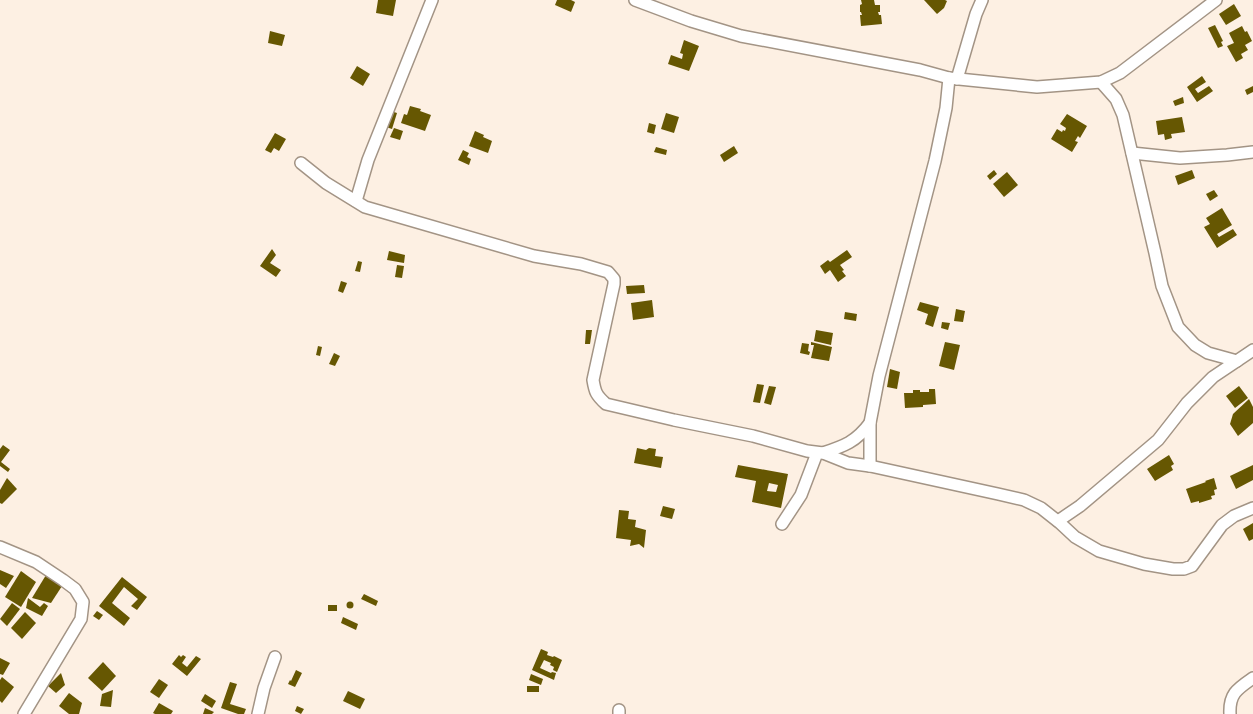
<svg xmlns="http://www.w3.org/2000/svg" width="1253" height="714" viewBox="0 0 1253 714" font-family="Figtree,sans-serif">
<style>
.building{fill:#665702;fill-rule:evenodd}
.lines{fill:none;stroke-linecap:round;stroke-linejoin:round}
.street-casing{stroke:#a39485;stroke-width:14}
.street{stroke:#fff;stroke-width:11}
</style>
<rect width="100%" height="100%" fill="#fdf0e3"/>
<g class="building">
<path d="M378,0H396L393,16L376,13Z"/>
<path d="M557,0H571L575,2L571,12L555,5Z"/>
<path d="M861,0H874L875,5H880V12H878L879,15H881L882,24L861,26L860,15H862L861,12H860V5L862,4Z"/>
<path d="M924,0H945L947,1L944,8L937,14Z"/>
<path d="M1234,4L1241,16L1226,25L1219,14Z"/>
<path d="M1215,25L1223,41L1221,42L1223,46L1218,48L1208,28Z"/>
<path d="M1242,26L1245,32L1247,31L1252,41L1245,45L1248,50L1241,54L1243,58L1236,62L1227,46L1234,43L1229,33Z"/>
<path d="M270,31L285,35L282,46L268,43Z"/>
<path d="M684,40L699,46L689,71L668,64L671,55L682,59L683,54L680,53Z"/>
<path d="M357,66L370,74L363,86L350,78Z"/>
<path d="M1202,76L1206,82L1195,89L1198,93L1209,86L1213,91L1197,102L1187,87Z"/>
<path d="M1253,86V92L1247,95L1245,90Z"/>
<path d="M1183,97L1184,103L1175,106L1173,101Z"/>
<path d="M410,106L421,109L420,111L431,115L425,131L401,123L404,114L407,115Z"/>
<path d="M391,111L397,113L392,129L386,127Z"/>
<path d="M666,113L679,117L674,133L661,129Z"/>
<path d="M1067,114L1087,126L1080,138L1078,136L1075,141L1078,142L1072,152L1051,139L1057,129L1062,132L1063,130L1065,131L1066,128L1060,124Z"/>
<path d="M1182,117L1185,132L1171,134L1172,138L1165,140L1164,134L1158,135L1156,121Z"/>
<path d="M649,123L656,125L654,134L647,132Z"/>
<path d="M394,128L403,131L400,140L390,137Z"/>
<path d="M475,131L484,135L483,137L492,141L488,153L469,146Z"/>
<path d="M275,133L286,139L279,151L274,148L271,153L265,150Z"/>
<path d="M734,146L738,153L724,162L720,155Z"/>
<path d="M656,147L667,150L666,155L654,152Z"/>
<path d="M463,150L469,153L467,157L471,159L469,165L458,160Z"/>
<path d="M994,170L997,174L990,180L987,176Z"/>
<path d="M1192,170L1195,178L1178,185L1175,176Z"/>
<path d="M1007,172L1018,185L1004,197L993,184Z"/>
<path d="M1214,190L1218,196L1210,201L1206,194Z"/>
<path d="M1222,208L1232,225L1217,234L1219,237L1233,229L1237,235L1217,248L1204,227L1210,224L1206,218Z"/>
<path d="M272,249L276,255L270,263L281,270L276,277L260,266Z"/>
<path d="M847,250L852,257L840,265L844,270L842,271L846,276L838,282L830,270L825,274L820,266L828,260L830,262Z"/>
<path d="M389,251L405,255L404,263L387,260Z"/>
<path d="M358,261L362,262L360,272L355,271Z"/>
<path d="M397,265L404,266L402,278L395,277Z"/>
<path d="M341,281L347,283L343,293L338,291Z"/>
<path d="M644,285L645,293L627,294L626,286Z"/>
<path d="M652,300L654,317L633,320L631,303Z"/>
<path d="M920,302L939,307L933,327L925,324L928,314L917,310Z"/>
<path d="M956,309L965,311L963,322L954,321Z"/>
<path d="M845,312L857,314L856,321L844,319Z"/>
<path d="M942,322L950,323L948,330L941,328Z"/>
<path d="M586,330H592L590,344H585Z"/>
<path d="M816,330L833,333L831,345L814,341Z"/>
<path d="M811,342L832,347L829,361L811,358L814,345H811Z"/>
<path d="M945,342L960,345L954,370L939,366Z"/>
<path d="M802,343L809,344L808,351L810,352L809,355L800,353Z"/>
<path d="M318,346L322,347L320,356L316,355Z"/>
<path d="M334,353L340,356L335,366L329,364Z"/>
<path d="M890,369L900,372L897,389L887,387Z"/>
<path d="M757,384L764,385L760,403L753,402Z"/>
<path d="M769,386L776,387L771,405L764,403Z"/>
<path d="M1239,386L1248,398L1235,408L1226,396Z"/>
<path d="M929,389H935L936,404L923,405V407L905,408L904,393H913V390H920V392H929Z"/>
<path d="M1249,399L1253,407V423L1238,436L1230,424L1233,414Z"/>
<path d="M3,445L10,450L1,462L10,469L8,472L0,466V449Z"/>
<path d="M637,448L646,450L649,448L656,449L655,456L663,457L661,468L634,463Z"/>
<path d="M1169,455L1174,464L1171,466L1173,470L1155,481L1147,469Z"/>
<path d="M738,465L788,474L781,508L752,502L756,481L735,477ZM769,483L778,485L776,492L767,491Z"/>
<path d="M1253,465V480L1236,489L1230,476Z"/>
<path d="M7,478L17,489L2,504L0,503V490Z"/>
<path d="M1214,478L1217,489L1214,490L1215,495L1211,496L1212,499L1199,503V501L1191,503L1186,489L1206,482L1205,481Z"/>
<path d="M663,506L675,509L672,519L660,516Z"/>
<path d="M619,510L629,511L628,519L636,520L635,527L646,530L644,548L639,544L630,546L631,540L616,538Z"/>
<path d="M1253,523V539L1249,541L1243,529Z"/>
<path d="M0,570L14,576L6,588L0,584Z"/>
<path d="M21,571L36,582L21,607L5,597Z"/>
<path d="M46,575L62,586L51,603L32,598Z"/>
<path d="M122,577L147,597L137,610L131,606L138,599L124,587L112,603L130,618L124,626L99,606Z"/>
<path d="M364,594L378,601L376,606L361,599Z"/>
<path d="M28,598L40,607L44,603L48,606L42,616L26,608Z"/>
<circle cx="350" cy="605" r="3.5"/>
<path d="M12,603L20,609L7,626L0,619Z"/>
<rect x="328" y="605" width="9" height="6"/>
<path d="M97,611L103,615L99,620L93,616Z"/>
<path d="M25,612L36,623L22,639L11,628Z"/>
<path d="M343,617L358,624L356,630L341,623Z"/>
<path d="M541,649L548,652L547,655L553,657L554,656L562,660L557,672L553,670L554,667L550,665L551,663L544,660L540,668L551,673L552,672L556,673L554,680L532,670Z"/>
<path d="M179,655L181,657L183,655L186,657L182,663L187,667L196,656L201,659L187,676L172,664Z"/>
<path d="M0,658L10,663L3,675L0,674Z"/>
<path d="M103,662L116,676L102,691L88,678Z"/>
<path d="M296,670L302,673L295,687L288,684L290,680L291,681Z"/>
<path d="M61,673L65,685L56,693L48,686Z"/>
<path d="M531,674L543,679L541,685L529,680Z"/>
<path d="M2,677L14,687L2,703L0,701V680Z"/>
<path d="M159,679L168,685L159,698L150,692Z"/>
<path d="M230,682L237,684L230,704L246,709L244,714H238L221,708Z"/>
<rect x="527" y="686" width="12" height="6"/>
<path d="M113,690L111,707L100,706L102,694Z"/>
<path d="M348,691L365,699L360,709L343,701Z"/>
<path d="M69,693L82,703L79,714H69L59,706Z"/>
<path d="M205,694L216,701L212,708L201,701Z"/>
<path d="M159,703L173,711L171,714H155L153,713Z"/>
<path d="M297,706L304,709L301,714L295,711Z"/>
<path d="M205,708L214,712L212,714H203Z"/>
</g>
<g class="lines">
<defs>
<g id="street">
<path d="M635,0L691,21L741,36L920,70L949,78L1037,87L1101,82L1120,73L1216,0"/>
<path d="M957,79L976,14L982,0"/>
<path d="M1101,82L1116,99L1123,115L1155,253L1162,286L1178,327L1195,345L1208,353L1237,361"/>
<path d="M1132,153L1180,158L1227,155L1253,152"/>
<path d="M301,163L326,183L365,207L534,256L581,264L608,272L614,279V284L593,380C595,392 596,395 606,404L674,420L753,436L807,451L823,453L848,463L870,466L998,494L1024,500L1041,508L1060,523L1075,537L1099,551L1144,564L1173,569H1184L1192,566L1222,525L1234,516L1253,508"/>
<path d="M356,201L368,160L432,0"/>
<path d="M823,453C844,446 856,442 870,423"/>
<path d="M870,466V423L879,376L935,161L946,108L949,78"/>
<path d="M1058,521L1080,506L1158,440L1187,403L1213,377L1253,350"/>
<path d="M782,524L801,495L817,453"/>
<path d="M0,547L36,562L63,580L75,589L83,602L81,619L24,714"/>
<path d="M258,714L264,688L275,657"/>
<path d="M619,714V710"/>
<path d="M1230,714C1229,694 1237,689 1253,678"/>
</g>
</defs>
<use href="#street" class="street-casing"/>
<use href="#street" class="street"/>
</g>
</svg>
